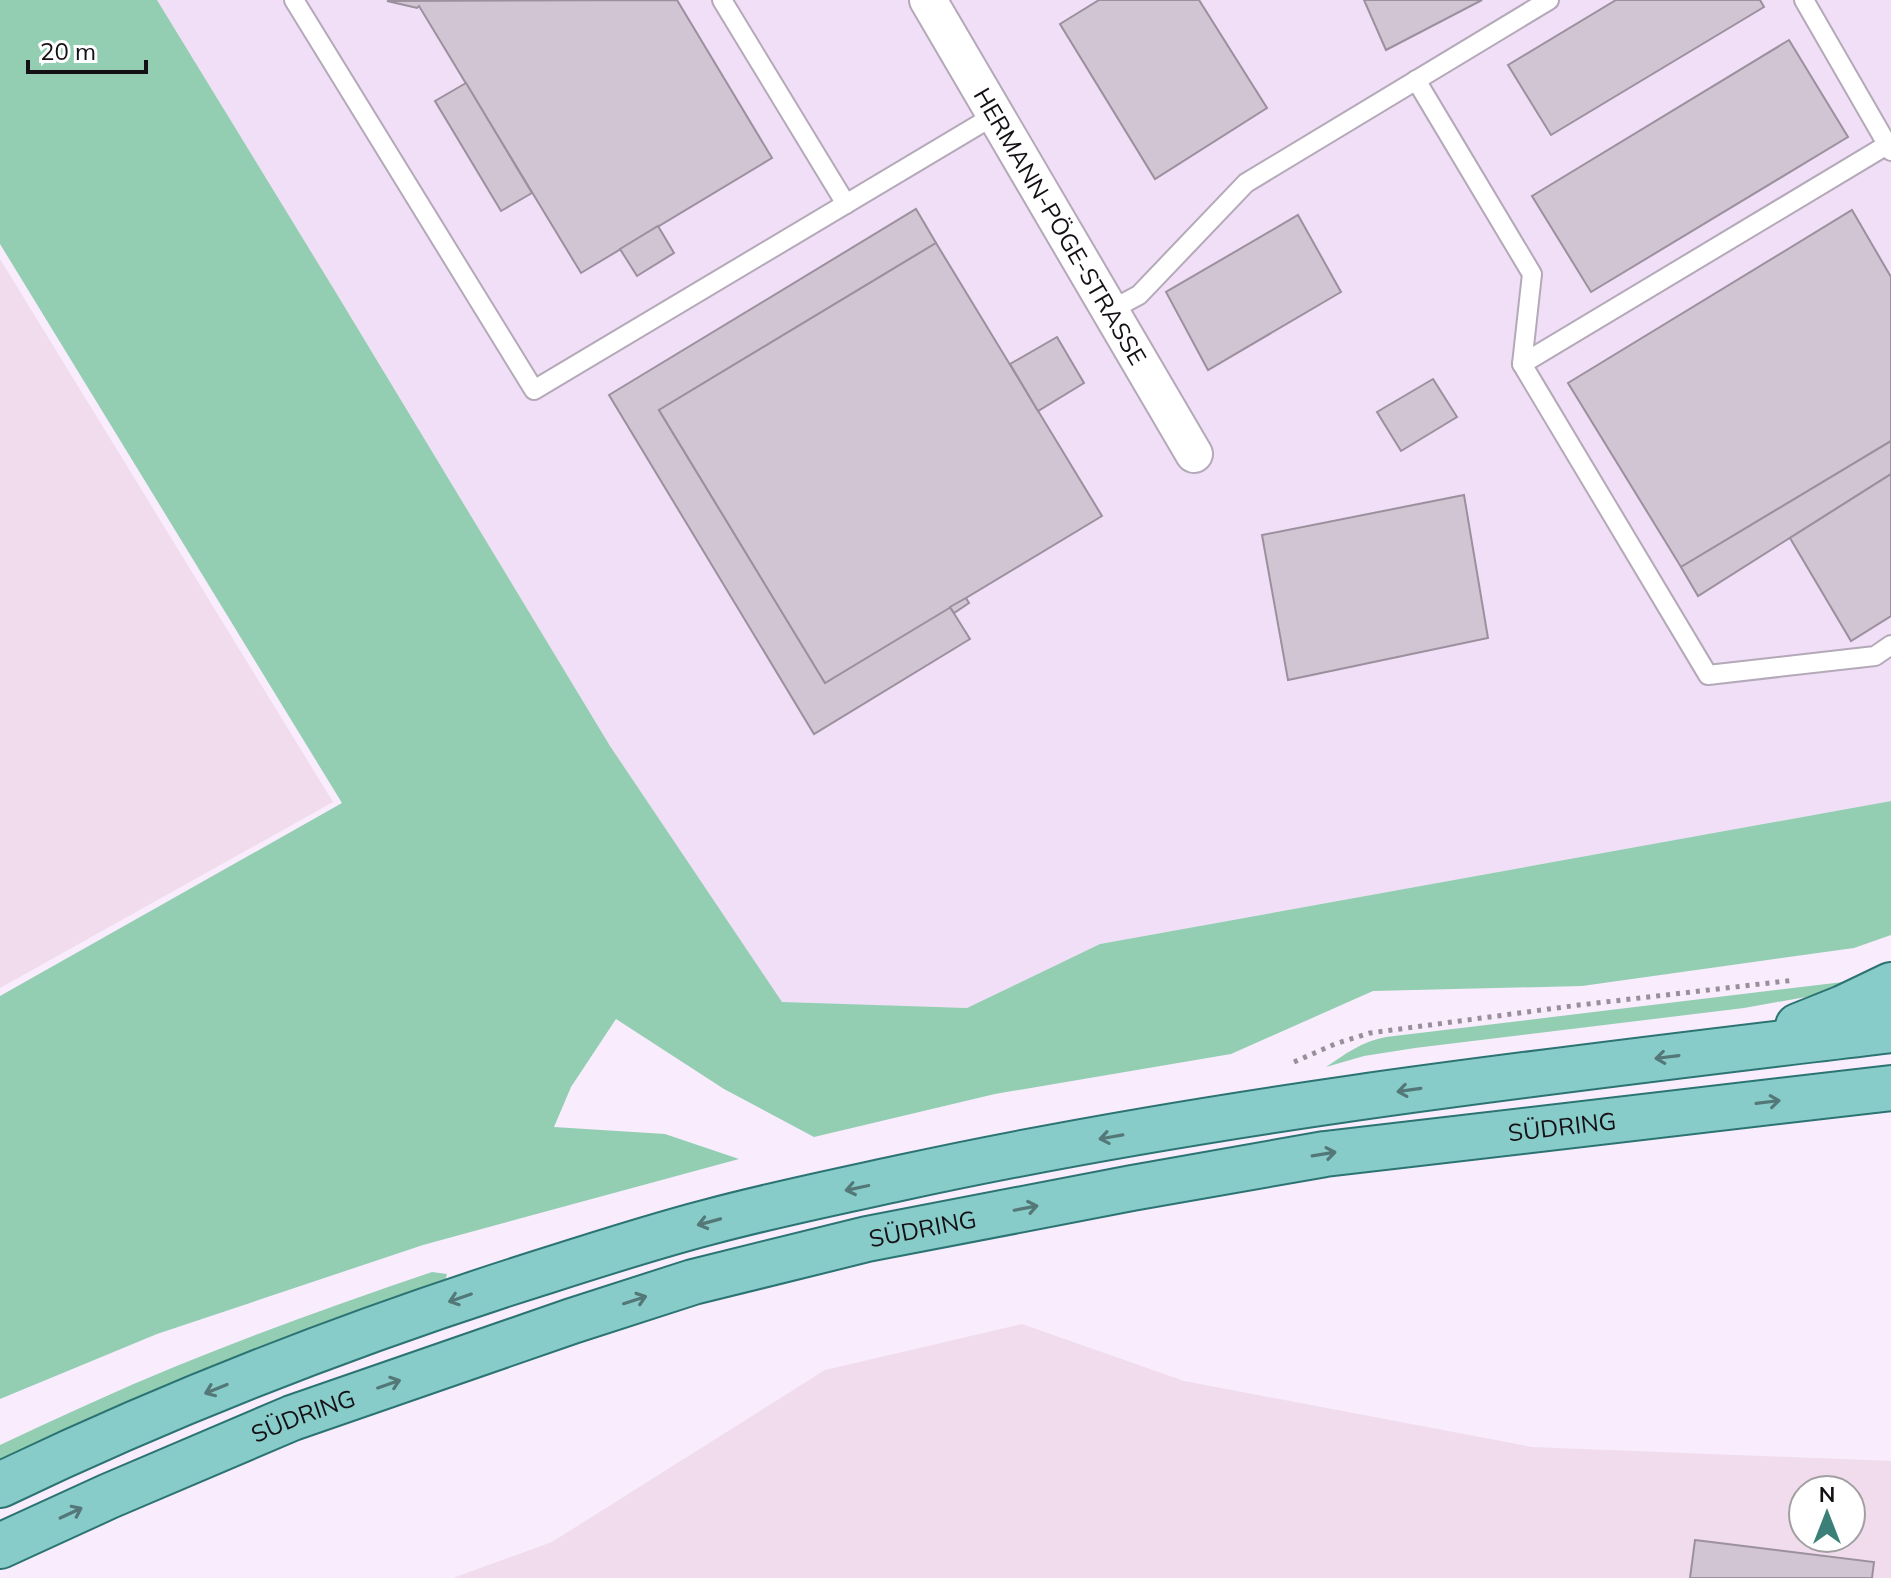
<svg xmlns="http://www.w3.org/2000/svg" width="1891" height="1578" viewBox="0 0 1891 1578" font-family="Mulish,sans-serif">
<style>
.built{fill:#f0dff6}
.industrial{fill:#f0dcec;fill-rule:evenodd}
.green{fill:#93ceb2}
.building{fill:#d1c4d3;stroke:#9c909e;stroke-width:2}
.lines{fill:none;stroke-linecap:round;stroke-linejoin:round}
.lane-casing{stroke:#b4a9b8;stroke-width:22}
.street-casing{stroke:#b4a9b8;stroke-width:40}
.primary-casing{stroke:#2b7473;stroke-width:48}
.path{stroke:#998f9b;stroke-width:5;stroke-dasharray:4 6;stroke-linecap:butt}
.lane{stroke:#fff;stroke-width:18}
.street{stroke:#fff;stroke-width:36}
.primary{stroke:#88ccc9;stroke-width:44}
.oneway{stroke:#547778}
.labels{text-anchor:middle;dominant-baseline:central;stroke-width:7;stroke-linejoin:round;paint-order:stroke}
.street-label{font-size:24px;fill:#141015;stroke:#fff}
</style>
<rect width="100%" height="100%" fill="#f9ecfc"/>
<path class="built" d="M157,0H1891V801L1100,944L967,1008L782,1003L610,746L335,291Z"/>
<g class="industrial">
<path d="M0,259L333,802L0,988Z"/>
<path d="M1022,1324L1184,1381L1532,1447L1891,1461V1578H453L552,1542L825,1370ZM1803,1490H1851V1538H1803Z"/>
</g>
<g class="green">
<path d="M0,0H157L335,291L610,746L782,1002L967,1008L1100,944L1891,801V935L1854,948L1582,986L1373,991L1231,1054L995,1094L814,1137L724,1089L616,1019L571,1087L554,1127L665,1134L739,1159L423,1245L157,1334L0,1399V996L342,803L0,244Z"/>
<path d="M1860,980L1806,997L1744,1008L1415,1048L1364,1056L1326,1067C1345,1054 1363,1041 1386,1037Z"/>
<path d="M432,1272L447,1274L445,1281L280,1340L183,1379L0,1462V1445C59,1417 118,1390 179,1365C262,1331 347,1301 432,1272Z"/>
</g>
<g class="building">
<path d="M677,0L772,158L581,273L419,6L417,8L387,1Z"/>
<path d="M1099,0H1199L1267,108L1155,179L1060,24Z"/>
<path d="M1364,0H1482L1386,50Z"/>
<path d="M1616,0H1760L1764,7L1551,135L1508,65Z"/>
<path d="M1789,40L1848,137L1591,292L1532,196Z"/>
<path d="M466,83L532,193L501,211L435,101Z"/>
<path d="M916,209L936,243L659,410L825,683L950,607L970,639L814,734L609,395Z"/>
<path d="M1852,210L1891,277V441L1681,567L1568,383Z"/>
<path d="M1298,215L1341,292L1208,370L1166,292Z"/>
<path d="M658,226L674,253L637,276L620,249Z"/>
<path d="M936,243L1102,516L825,683L659,410Z"/>
<path d="M1057,337L1084,383L1038,411L1010,364Z"/>
<path d="M1433,379L1457,417L1401,451L1377,412Z"/>
<path d="M1891,441V474L1698,596L1681,567Z"/>
<path d="M1891,474V616L1851,641L1790,538Z"/>
<path d="M1464,495L1488,638L1288,680L1262,535Z"/>
<path d="M966,598L969,603L954,613L950,607Z"/>
<path d="M1695,1540L1874,1562L1872,1578H1690Z"/>
</g>
<g class="lines">
<defs>
<g id="lane">
<path d="M294,0L534,390L995,115"/>
<path d="M722,0L846,204"/>
<path d="M1804,0L1891,151"/>
<path d="M1416,80L1532,274L1522,364L1708,675L1875,656L1891,645"/>
<path d="M1109,311L1139,295L1246,183L1549,0"/>
<path d="M1522,364L1887,145"/>
</g>
<g id="street">
<path id="s1" d="M928,0L1194,454"/>
</g>
<g id="primary">
<path d="M1798,1026L1843,1008L1891,985"/>
<path d="M0,1485C177,1400 361,1329 549,1270C602,1253 655,1236 709,1222C772,1205 836,1192 900,1178C1227,1107 1559,1070 1891,1030"/>
<path id="s2" d="M0,1546L109,1496L292,1418L572,1321L693,1282L867,1239L1132,1188L1325,1154L1891,1088"/>
</g>
</defs>
<use href="#lane" class="lane-casing"/>
<use href="#street" class="street-casing"/>
<use href="#primary" class="primary-casing"/>
<path class="path" d="M1294,1062L1335,1044L1370,1033L1579,1005L1795,980"/>
<use href="#lane" class="lane"/>
<use href="#street" class="street"/>
<use href="#primary" class="primary"/>
</g>
<defs><path id="oneway-shaft" d="M-6 0H5M1.5-3L5.5 0L1.5 3" fill="none" stroke-width="1.6" stroke-linecap="round" stroke-linejoin="round" transform="scale(2)"/></defs>
<g class="oneway">
<use href="#oneway-shaft" transform="translate(1667 1057) rotate(173)"/>
<use href="#oneway-shaft" transform="translate(1409 1090) rotate(172)"/>
<use href="#oneway-shaft" transform="translate(1768 1102) rotate(-7)"/>
<use href="#oneway-shaft" transform="translate(1111 1137) rotate(170)"/>
<use href="#oneway-shaft" transform="translate(1324 1154) rotate(-9)"/>
<use href="#oneway-shaft" transform="translate(857 1188) rotate(168)"/>
<use href="#oneway-shaft" transform="translate(1026 1208) rotate(-11)"/>
<use href="#oneway-shaft" transform="translate(709 1222) rotate(165)"/>
<use href="#oneway-shaft" transform="translate(460 1298) rotate(161)"/>
<use href="#oneway-shaft" transform="translate(635 1300) rotate(-18)"/>
<use href="#oneway-shaft" transform="translate(389 1384) rotate(-19)"/>
<use href="#oneway-shaft" transform="translate(216 1389) rotate(158)"/>
<use href="#oneway-shaft" transform="translate(71 1513) rotate(-25)"/>
</g>
<g class="labels">
<g class="street-label">
<text stroke="none"><textPath href="#s1" startOffset="262">HERMANN-PÖGE-STRASSE</textPath></text>
<text stroke="none"><textPath href="#s2" startOffset="1626">SÜDRING</textPath></text>
<text stroke="none"><textPath href="#s2" startOffset="978">SÜDRING</textPath></text>
<text stroke="none"><textPath href="#s2" startOffset="330">SÜDRING</textPath></text>
</g>
</g>
<g transform="translate(1827 1514)"><circle r="38" fill="#ffffff" stroke="#a19fa1" stroke-width="2"/>
<path d="M0-6L14 30L0 20L-14 30Z" fill="#3a8078"/>
<text y="-12" font-size="22" font-weight="bold" text-anchor="middle" fill="#141015">N</text>
</g>
<path d="M28 60v12h118v-12" fill="none" stroke="#141015" stroke-width="4"/>
<text x="40" y="60" font-size="24" fill="#141015" stroke="#ffffff" stroke-width="6" paint-order="stroke">20 m</text>
</svg>
